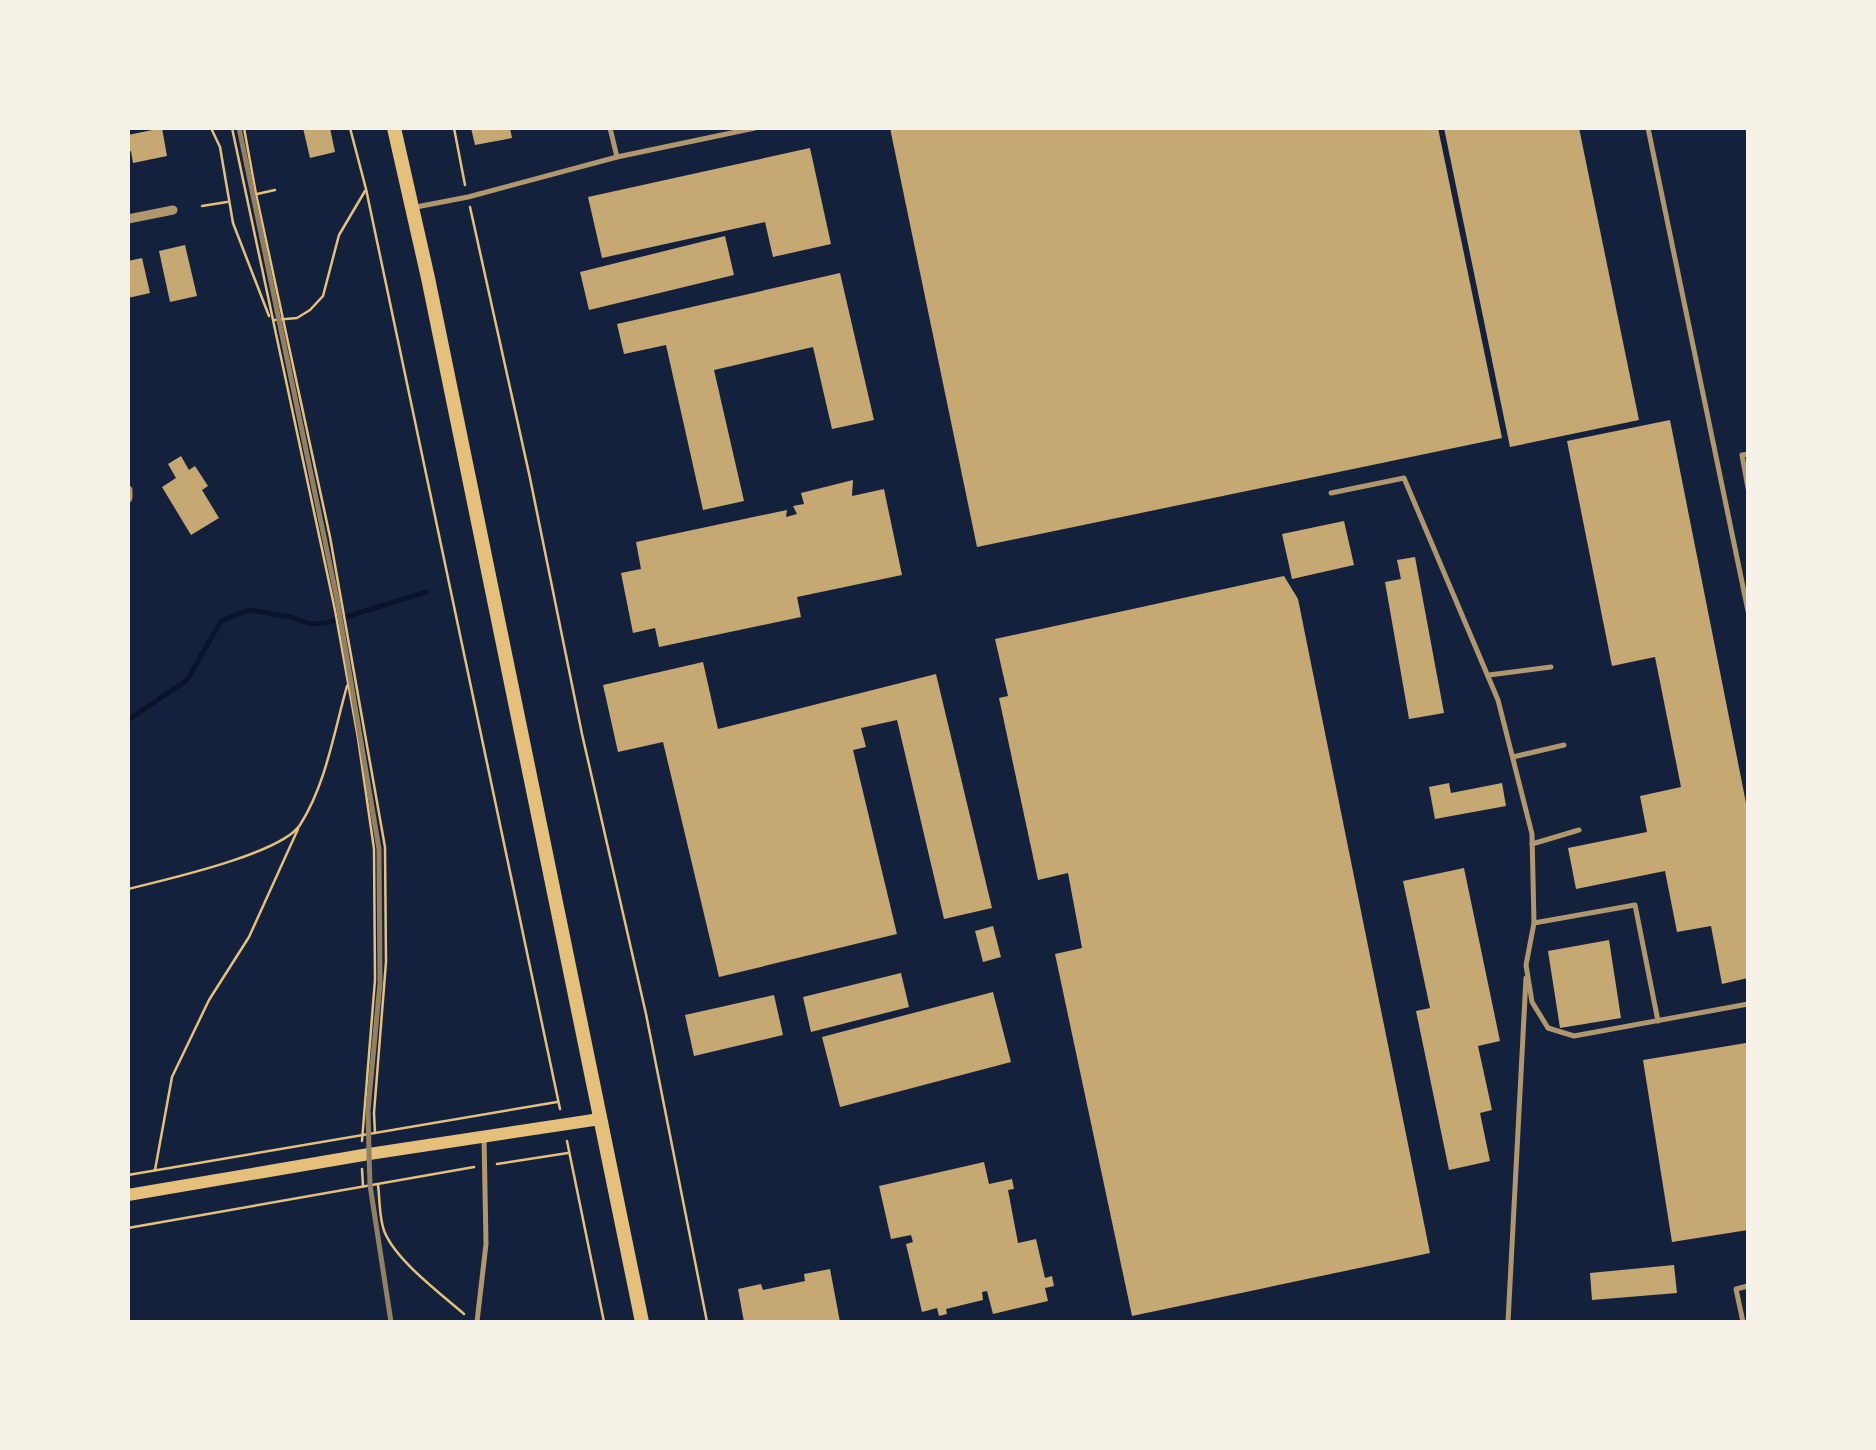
<svg xmlns="http://www.w3.org/2000/svg" width="1876" height="1450" viewBox="0 0 1876 1450" font-family="'Alegreya Sans',sans-serif">
<style>
.lines{fill:none;stroke-linecap:round;stroke-linejoin:round}
.stream{stroke:#0b132b;stroke-width:5}
.building{fill:#c6a872}
.path{stroke:#e5c07b;stroke-width:2.5}
.service{stroke:#b1986c;stroke-width:5}
.minor{stroke:#b1986c;stroke-width:9}
.secondary{stroke:#e5c07b;stroke-width:12}
.primary{stroke:#e5c07b;stroke-width:14}
.rail{stroke:#918062;stroke-width:5}
</style>
<rect width="100%" height="100%" fill="#14213d"/>
<g class="lines">
<path class="stream" d="M128,720L187,680L221,621L249,610L291,617L310,624L326,623L426,592"/>
</g>
<g class="building">
<path d="M162,128L167,156L133,163L131,151L128,152V135Z"/>
<path d="M303,128H330L335,152L310,158Z"/>
<path d="M471,128H510L512,138L475,145Z"/>
<path d="M890,128H1438L1502,438L977,547Z"/>
<path d="M1444,128H1579L1639,420L1510,447Z"/>
<path d="M810,148L831,244L773,257L765,222L602,258L588,197Z"/>
<path d="M725,236L734,275L589,310L580,272Z"/>
<path d="M185,245L197,296L170,302L159,251Z"/>
<path d="M142,258L150,293L128,298V261Z"/>
<path d="M840,273L874,420L832,429L813,347L714,370L744,501L703,510L666,345L624,354L617,324Z"/>
<path d="M1670,420L1748,813V978L1722,984L1711,926L1677,932L1665,871L1576,889L1568,848L1647,832L1640,796L1681,787L1655,657L1612,666L1567,441Z"/>
<path d="M181,456L189,470L195,466L208,486L202,490L219,518L191,535L162,487L176,478L168,464Z"/>
<path d="M853,480L852,496L884,489L902,575L797,597L801,617L659,647L655,628L633,633L621,573L641,569L636,542L787,510L786,517L797,514L793,506L804,504L801,493Z"/>
<path d="M1344,521L1354,565L1292,579L1282,534Z"/>
<path d="M1415,557L1444,713L1409,719L1385,582L1401,579L1397,560Z"/>
<path d="M1284,576L1298,599L1430,1253L1132,1316L1055,954L1082,948L1068,873L1038,880L999,698L1008,696L995,639Z"/>
<path d="M703,662L718,729L936,674L992,908L944,919L897,720L861,728L866,747L853,750L897,934L719,977L663,742L618,752L603,685Z"/>
<path d="M1449,783L1451,793L1502,783L1506,806L1435,819L1429,787Z"/>
<path d="M1464,868L1500,1041L1478,1046L1492,1110L1480,1113L1490,1161L1449,1170L1416,1011L1430,1008L1403,881Z"/>
<path d="M993,926L1001,957L983,962L975,931Z"/>
<path d="M1609,940L1621,1018L1560,1028L1548,951Z"/>
<path d="M901,973L909,1007L811,1032L803,997Z"/>
<path d="M993,992L1011,1062L840,1107L822,1037Z"/>
<path d="M774,995L783,1035L694,1056L685,1015Z"/>
<path d="M1746,1043L1748,1060V1230L1672,1242L1643,1060Z"/>
<path d="M984,1162L989,1184L1012,1179L1014,1189L1008,1190L1018,1243L1036,1239L1045,1278L1052,1276L1054,1286L1045,1288L1048,1301L993,1314L987,1291L982,1292L983,1300L946,1309L947,1314L939,1316L937,1308L922,1312L906,1244L913,1242L911,1235L891,1239L879,1186Z"/>
<path d="M1674,1265L1677,1293L1592,1300L1590,1273Z"/>
<path d="M830,1269L840,1322H744L738,1289L761,1284L763,1290L805,1281L804,1274Z"/>
</g>
<g class="lines">
<g class="path">
<path d="M211,128L220,147L233,223L269,316"/>
<path d="M232,128L335,610L358,738L374,849L375,980L362,1141"/>
<path d="M244,128L256,194L330,537L385,847L386,962L374,1113L375,1133"/>
<path d="M350,128L366,189L560,1109"/>
<path d="M454,128L465,185"/>
<path d="M257,194L275,190"/>
<path d="M202,206L227,202"/>
<path d="M470,207L530,478L582,734L646,1014L707,1322"/>
<path d="M274,320L297,318L310,310L323,296L339,235L365,191"/>
<path d="M128,889C164,880 281,854 300,825C326,784 334,732 347,686"/>
<path d="M567,1141L604,1322"/>
<path d="M497,1164L568,1153"/>
<path d="M362,1169L363,1186"/>
<path d="M155,1170L172,1077L209,1000L249,937L298,829"/>
<path d="M128,1175L557,1102"/>
<path d="M378,1185C380,1200 379,1220 385,1233C397,1261 441,1294 464,1314"/>
<path d="M128,1228L474,1167"/>
</g>
<g class="service">
<path d="M1648,128L1748,611"/>
<path d="M617,157L755,128"/>
<path d="M416,207L468,197L617,157L610,128"/>
<path d="M1748,454L1742,455L1748,488"/>
<path d="M1331,493L1404,478L1498,700L1532,834L1534,923L1526,965L1532,1002L1548,1028L1574,1036L1748,1004"/>
<path d="M1489,675L1551,667"/>
<path d="M1513,757L1564,745"/>
<path d="M1532,844L1579,830"/>
<path d="M1534,923L1635,905L1658,1021"/>
<path d="M477,1322L486,1244L484,1136"/>
<path d="M1508,1322L1526,978"/>
<path d="M1743,1322L1736,1289L1748,1286"/>
</g>
<g class="minor">
<path d="M128,219L173,210"/>
<path d="M128,490V498"/>
</g>
<path class="secondary" d="M128,1195L369,1154L600,1119"/>
<path class="primary" d="M394,128L428,278L642,1322"/>
<path class="rail" d="M239,128L337,599L379,849L380,983L368,1110L369,1154L370,1185L391,1322"/>
</g>
<rect width="1876" height="1450" fill="none" stroke="#f6f1e7" stroke-width="260"/>
</svg>
